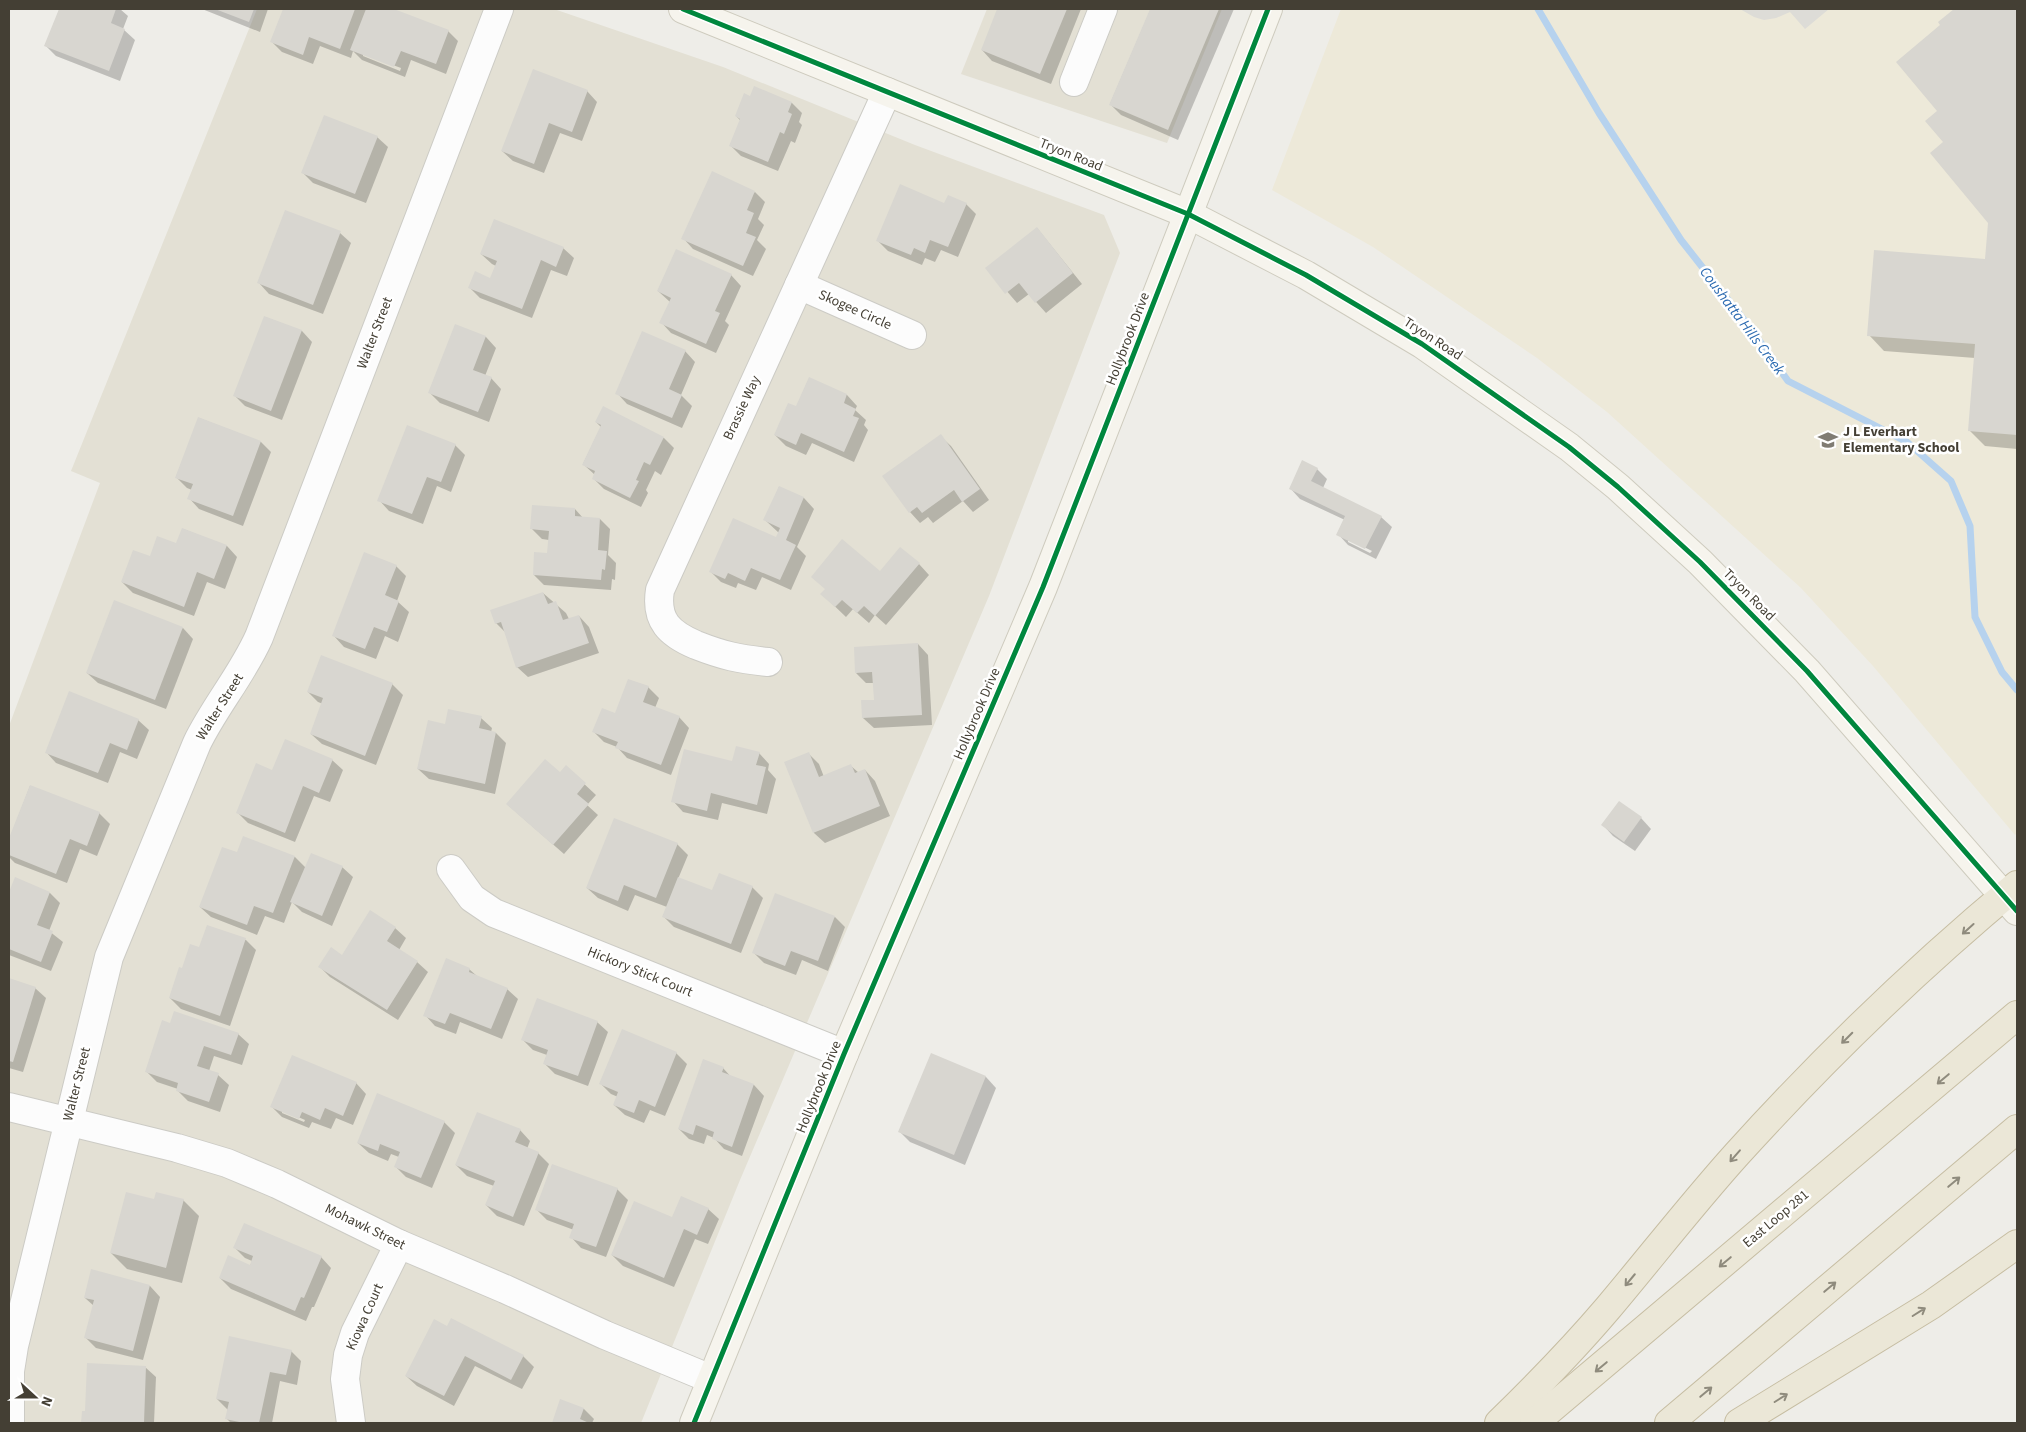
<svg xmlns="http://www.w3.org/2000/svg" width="2026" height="1432" viewBox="0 0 2026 1432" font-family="'Source Sans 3',sans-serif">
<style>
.residential{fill:#e3e0d4}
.education{fill:#ede9d9}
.parking{fill:#dddcd7}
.shadow{fill:#0003;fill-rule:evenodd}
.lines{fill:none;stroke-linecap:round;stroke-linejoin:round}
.stream{stroke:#b6d2ee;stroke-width:7}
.building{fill:#d8d6d0}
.street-casing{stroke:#cccbc5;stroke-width:30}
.secondary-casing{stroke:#cecbbe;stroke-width:30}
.highway-casing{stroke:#c6bda2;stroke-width:30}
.street{stroke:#fcfcfc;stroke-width:28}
.secondary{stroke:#f6f4ed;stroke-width:28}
.highway{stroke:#ebe7d7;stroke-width:28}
.cycleway-casing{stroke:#fff;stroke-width:8}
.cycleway{stroke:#00873e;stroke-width:5}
.oneway{stroke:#8f8b7d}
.labels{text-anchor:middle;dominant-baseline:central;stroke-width:5;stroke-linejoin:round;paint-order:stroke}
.street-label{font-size:14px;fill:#443f34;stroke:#fff}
.poi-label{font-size:14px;font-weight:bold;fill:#443f34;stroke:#fff;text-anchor:start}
.water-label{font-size:15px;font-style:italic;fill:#2c6bb1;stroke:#fff}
</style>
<rect width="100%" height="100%" fill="#eeede8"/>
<g class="residential">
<path d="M257,9H554L723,67L915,145L1104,215L1120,253L989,596L740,1180L641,1423H9V726L100,483L71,471Z"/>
<path d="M987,9H1222L1167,143L961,74Z"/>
</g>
<path class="education" d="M1341,9H2017V833L2015,835L1873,666L1801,588L1607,412L1537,358L1373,247L1272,190Z"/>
<path class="parking" d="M1740,9H1829L1805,29L1790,12L1776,18L1764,20L1754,17Z"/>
<g class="shadow">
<path d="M60,9H120L128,16L123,29L135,40L120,81L56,56L46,46Z"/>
<path d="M202,9H268L260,32Z"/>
<path d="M284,9H390L448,31L458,41L446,74L411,60L405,77L362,60L353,51L351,58L320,46L313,64L282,52L272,42ZM363,54L401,68L400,71L363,56Z"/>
<path d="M999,9H1081L1051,84L992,61L982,50Z"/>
<path d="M1151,9H1234L1178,140L1121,115L1110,104Z"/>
<path d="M1956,9H2017V449L1985,446L1969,430L1975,358L1884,351L1869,335L1986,260L1989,222L1944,142L1939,111L1942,25L1940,23Z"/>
<path d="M754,88L792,103L802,113L799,122L802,125L795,143L791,141L778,171L741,156L730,145L741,121L736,116L751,97Z"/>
<path d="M587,91L597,102L582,141L560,133L544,173L513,161L502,151Z"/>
<path d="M377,137L388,147L366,203L313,183L303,173Z"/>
<path d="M755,192L765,202L758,219L764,225L757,240L766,249L753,276L693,249L683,238Z"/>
<path d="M945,204H966L976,214L958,257L941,250L935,262L925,258L922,265L888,251L878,241Z"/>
<path d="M1037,228L1082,284L1046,313L1029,294L1017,303L987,268Z"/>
<path d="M340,233L351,243L323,314L269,294L259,283Z"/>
<path d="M563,248L574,258L567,276L551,270L532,318L480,298L470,288L491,279L496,266L492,264L481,254Z"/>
<path d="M731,275L741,286L725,321L729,325L716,353L671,333L661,322L670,302L658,291Z"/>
<path d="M265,317L302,331L312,342L282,420L245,406L235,396Z"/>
<path d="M456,326L486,337L496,348L485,376L491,378L501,389L489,422L440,403L430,393Z"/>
<path d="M685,351L695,362L681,395L692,406L682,428L627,404L617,393Z"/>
<path d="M809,379L847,395L857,406L855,410L866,420L864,425L868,430L854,462L812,443L806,455L786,446L775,435L796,408Z"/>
<path d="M199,418L261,442L271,452L243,526L199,509L189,498L192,490L187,488L176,477Z"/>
<path d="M596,422L664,438L674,448L661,475L655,471L646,490L648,493L641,507L604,489L593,478L595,475L583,464L601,427Z"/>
<path d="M940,436L951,446L989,500L973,512L963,501L933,523L928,517L920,523L910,512Z"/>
<path d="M455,445L465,455L451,492L437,486L423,524L389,511L379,500Z"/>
<path d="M1317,469L1327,479L1323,488L1381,517L1392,527L1376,559L1348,545L1338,534L1345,520L1300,499L1290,488ZM1348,539L1372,551L1370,553L1348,542Z"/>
<path d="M779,487L804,498L814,509L797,547L806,556L791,590L762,577L756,590L738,583L736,588L721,582L711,572L776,539L779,533L765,520Z"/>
<path d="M575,509L583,518L600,519L610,529L608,555L616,563L615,580L612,579L611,590L544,585L534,575L548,554L549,540L542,539L532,529Z"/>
<path d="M183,529L227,546L237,557L225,589L207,582L194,616L133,593L122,582L150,558L177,545Z"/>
<path d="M919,564L929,575L886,625L875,615L869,623L853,609L846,617L822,594L880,573Z"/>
<path d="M396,566L406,576L397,601L409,612L398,642L385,636L376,659L344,647L334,636Z"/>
<path d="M543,593L566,613L569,619L579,616L589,627L599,653L528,677L517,667L506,633L496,623Z"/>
<path d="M183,628L193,639L166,709L98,683L87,673Z"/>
<path d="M918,644L928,655L932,725L874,728L863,718L875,701L874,683H866L856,673Z"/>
<path d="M392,684L403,695L376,765L322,744L311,734L323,704L318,702L308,692Z"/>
<path d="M648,687L659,698L655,708L679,717L689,728L671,775L627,758L617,747L604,742L594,732Z"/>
<path d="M481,718L492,728L491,732L496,733L506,743L495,794L429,779L418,769L446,725Z"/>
<path d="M138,720L149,730L137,759L120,752L108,783L56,763L46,752Z"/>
<path d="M759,753L769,764L768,770L776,779L767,814L722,803L718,820L683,812L673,801L733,763Z"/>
<path d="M808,753L819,764L824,777L851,766L859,773L865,770L875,781L890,816L825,843L814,833Z"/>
<path d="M332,760L343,770L330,802L314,796L295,842L248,823L237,812L273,772Z"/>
<path d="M566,767L596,795L587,805L598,815L564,854L507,804L560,774Z"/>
<path d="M30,786L99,813L110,824L97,856L80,849L67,883L15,863L9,857V841Z"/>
<path d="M1619,803L1641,818L1651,829L1635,851L1613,836L1603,825Z"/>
<path d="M244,838L295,857L306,868L342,867L353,877L332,926L302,912L292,902L284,923L265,916L257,935L211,917L200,907L238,854Z"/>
<path d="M677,844L688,855L678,879L713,892L752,887L763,898L741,953L674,927L663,916L667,907L635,895L628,911L598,898L587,888Z"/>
<path d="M16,879L50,893L60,903L49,931L63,942L51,971L9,955V893Z"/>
<path d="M835,917L845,927L828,971L802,960L796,975L764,963L753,952Z"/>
<path d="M207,927L246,940L256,950L230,1026L181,1009L170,998L183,969L200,949Z"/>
<path d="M395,928L406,938L399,950L417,962L428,972L398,1020L330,977L320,967Z"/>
<path d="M469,969L478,977L507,989L518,999L502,1039L460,1022L456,1034L435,1026L425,1015Z"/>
<path d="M9,980L35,988L46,998L23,1072L9,1068Z"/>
<path d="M597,1022L608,1032L588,1086L555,1074L544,1063L547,1055L533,1050L523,1040Z"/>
<path d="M171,1024L238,1034L249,1044L242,1065L214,1056L209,1071L218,1075L229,1085L220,1112L188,1101L177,1090L178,1089L157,1082L146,1071Z"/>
<path d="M676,1053L687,1064L665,1116L650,1110L644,1123L625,1115L614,1105L618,1097L611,1094L601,1084Z"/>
<path d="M931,1055L986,1077L996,1088L965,1165L910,1142L900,1132Z"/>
<path d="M723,1068L732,1078L754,1085L764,1096L742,1156L724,1149L714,1138L707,1135L704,1144L689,1139L679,1129Z"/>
<path d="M356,1083L366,1094L353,1125L336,1118L331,1129L312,1122L309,1128L282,1117L271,1106ZM282,1110L305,1120L304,1122L282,1113Z"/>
<path d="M444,1122L455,1133L432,1188L406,1177L396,1167L399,1157L391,1154L388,1161L369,1153L358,1143Z"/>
<path d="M520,1130L530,1141L527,1149L538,1153L549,1164L524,1226L497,1216L486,1205L494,1186L467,1176L456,1165Z"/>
<path d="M617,1189L628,1200L606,1257L581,1248L571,1237L574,1230L547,1220L537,1210Z"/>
<path d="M183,1200L199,1216L182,1283L127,1269L111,1253L155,1201Z"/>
<path d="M708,1209L719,1219L708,1244L695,1239L674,1287L623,1266L612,1255L673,1219Z"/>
<path d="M235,1248L321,1257L331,1268L314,1307H312L306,1321L231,1289L220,1278L250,1266L252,1261L245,1258Z"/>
<path d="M92,1271L150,1286L160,1297L143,1360L96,1348L85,1337L94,1306L85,1298Z"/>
<path d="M448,1327L523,1356L534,1367L522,1389L475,1366L454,1406L417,1386L406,1376Z"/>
<path d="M291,1351L301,1361L297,1385L280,1381L272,1423H231L227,1419L228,1410L217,1399Z"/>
<path d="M145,1367L156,1377L154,1423H82L83,1412H86Z"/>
<path d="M561,1401L584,1409L594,1419L592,1423H553Z"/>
</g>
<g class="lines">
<path class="stream" d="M1538,9L1599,113L1681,240L1751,329L1788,381L1907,442L1951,481L1970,526L1975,617L2002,672L2017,690"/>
</g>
<g class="building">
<path d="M59,9H116L111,23L125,29L109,71L44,46Z"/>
<path d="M215,9H254L249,22Z"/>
<path d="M283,9H355L340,49L309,37L303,55L270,42Z"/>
<path d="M366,9H394L449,30L436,64L401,51L394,67L350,50Z"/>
<path d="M997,9H1067L1040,74L981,50Z"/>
<path d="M1150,9H1219L1168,130L1109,105Z"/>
<path d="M1954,9H2017V435L1968,431L1975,344L1867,336L1874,250L1985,259L1988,223L1930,153L1943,142L1925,121L1937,111L1896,62L1940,25L1938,22Z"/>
<path d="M533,69L588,90L572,132L549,123L534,164L501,151Z"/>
<path d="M754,86L792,102L788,112L792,114L784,134L780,132L768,162L729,146L740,119L735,116L744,93L750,96Z"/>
<path d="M324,115L378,136L355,194L301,173Z"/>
<path d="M712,171L755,191L747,210L754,213L746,233L756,237L743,266L681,239Z"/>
<path d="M900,184L944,203L948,195L967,203L948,247L930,240L925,253L914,248L911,255L876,241Z"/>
<path d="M285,210L341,231L313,305L257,283Z"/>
<path d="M494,219L564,247L556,267L541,260L522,309L468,288L475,271L490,278L497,261L480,254Z"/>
<path d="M1037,227L1073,273L1035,303L1019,283L1005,294L985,268Z"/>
<path d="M676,249L732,274L715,311L720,313L706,344L659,323L671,298L657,291Z"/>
<path d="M264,316L302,330L271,411L233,396Z"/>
<path d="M455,324L486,336L473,370L492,377L478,412L428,393Z"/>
<path d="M642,331L686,350L669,389L682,395L672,418L615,394Z"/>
<path d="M809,377L847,394L844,403L856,409L853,416L859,418L844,452L801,433L796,445L774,435L788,403L796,406Z"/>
<path d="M603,406L664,437L650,465L644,462L636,480L639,481L630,498L592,479L595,471L582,465L601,425L595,422Z"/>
<path d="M198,417L261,441L233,516L187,499L193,484L175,478Z"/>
<path d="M407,425L456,444L441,482L427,477L412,514L377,501Z"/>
<path d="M941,434L980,489L962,502L954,490L922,513L917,507L909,513L882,476Z"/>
<path d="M1302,460L1318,468L1311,481L1382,516L1365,549L1336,535L1345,516L1289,489Z"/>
<path d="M779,486L804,497L786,540L796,545L780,580L751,568L745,581L728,573L725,579L709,572L733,518L776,537L780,528L763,520Z"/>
<path d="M532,505L575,508V516L600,518L598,550L607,551L605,570L602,569L601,580L533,575L534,552L547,553L549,531L530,529Z"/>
<path d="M182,528L227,545L214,579L197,572L184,607L121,582L133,550L150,556L157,536L176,543Z"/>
<path d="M842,539L880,571L900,547L920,563L875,616L864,606L857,613L842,600L835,607L820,594L825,589L811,577Z"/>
<path d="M364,552L397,565L385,595L399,601L387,632L374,627L365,649L332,636Z"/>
<path d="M543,592L548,604L556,601L563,620L579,615L589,643L516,668L501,622L495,624L490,610Z"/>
<path d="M114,600L183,627L155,700L86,673Z"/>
<path d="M918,643L922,715L862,718L861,700H874L872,672L855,673L854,647Z"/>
<path d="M321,655L393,683L365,756L310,734L323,698L307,692Z"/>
<path d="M628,679L649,686L643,702L680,716L661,765L615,748L618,742L592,732L602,708L615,713Z"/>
<path d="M69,691L139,719L127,750L110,743L98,773L45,753Z"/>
<path d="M448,709L482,716L479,728L496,732L485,784L417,769L428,720L445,724Z"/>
<path d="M285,739L333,759L319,793L303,786L285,833L236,813L256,763L272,770Z"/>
<path d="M736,746L760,752L756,765L766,767L757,805L711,793L707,811L671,802L684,749L732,761Z"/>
<path d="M809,752L819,777L851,764L855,773L865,769L880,806L813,833L784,762Z"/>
<path d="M545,759L560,772L566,765L586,783L577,794L589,804L553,845L506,804Z"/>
<path d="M30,785L100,812L87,846L70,839L56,874L9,855V838Z"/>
<path d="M1619,801L1642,817L1624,842L1601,825Z"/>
<path d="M614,818L678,843L656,898L624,885L618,901L586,888Z"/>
<path d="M243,836L295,856L273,913L254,906L247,925L199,907L222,847L237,852Z"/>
<path d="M311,853L343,866L322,916L290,902Z"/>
<path d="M719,873L753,886L731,944L662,917L678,877L712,890Z"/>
<path d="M15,877L50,892L37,925L53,931L41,962L9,949V892Z"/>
<path d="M775,893L835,916L818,961L791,951L785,966L752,953Z"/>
<path d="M370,910L396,927L387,941L418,961L387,1010L318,967L331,947L342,955Z"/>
<path d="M207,925L246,938L220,1016L169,998L179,967L182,968L190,944L199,947Z"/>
<path d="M446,958L470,968L469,972L508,988L491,1029L450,1013L445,1024L423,1016Z"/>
<path d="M9,978L36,987L13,1062L9,1061Z"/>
<path d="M537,998L598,1021L578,1076L543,1064L548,1050L521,1040Z"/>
<path d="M174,1011L239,1033L231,1055L204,1046L197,1066L219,1073L209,1102L176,1091L178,1083L145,1072L162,1020L170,1023Z"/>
<path d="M622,1029L677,1052L655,1107L639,1100L634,1113L613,1105L618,1092L599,1084Z"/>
<path d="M931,1053L986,1076L954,1155L898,1132Z"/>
<path d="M292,1055L357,1082L343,1116L325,1108L320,1120L302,1112L299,1119L270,1107Z"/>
<path d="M703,1059L724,1067L722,1072L754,1084L732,1147L712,1139L714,1132L696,1125L693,1135L678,1129Z"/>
<path d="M377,1093L445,1121L421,1178L394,1167L400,1152L380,1144L378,1151L357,1143Z"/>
<path d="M477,1112L521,1129L515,1142L539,1152L513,1217L485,1205L495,1181L455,1165Z"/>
<path d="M552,1164L618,1188L596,1247L569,1238L574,1224L535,1210Z"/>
<path d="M126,1192L154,1199L156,1192L184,1199L166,1268L110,1253Z"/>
<path d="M681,1196L709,1208L697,1235L684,1229L664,1278L611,1255L634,1201L672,1217Z"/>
<path d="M244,1223L322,1256L304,1298L301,1297L295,1311L219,1278L228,1255L250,1265L253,1256L233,1248Z"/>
<path d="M91,1269L150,1285L133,1351L84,1338L94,1300L84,1298Z"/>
<path d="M451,1318L524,1355L511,1380L465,1356L444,1396L405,1376L434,1319L447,1326Z"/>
<path d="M229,1336L292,1350L286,1375L270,1372L259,1423H244L225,1419L229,1402L216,1399Z"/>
<path d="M87,1363L146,1366L144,1423H81L82,1411H85Z"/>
<path d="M560,1399L584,1408L580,1419L589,1423H552Z"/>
</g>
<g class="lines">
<defs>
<g id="street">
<path d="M1074,82L1103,9"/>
<path d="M799,285L912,335"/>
<path d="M768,662C739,659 724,656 696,645C670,634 655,621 660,590L887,92"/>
<path d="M451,869L472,898L494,913L844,1054"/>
<path d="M9,1107L177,1148L227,1163L277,1184L399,1244L505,1289L605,1335L711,1379"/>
<path d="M10,1423V1371L14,1346L109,957L197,743C215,706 242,675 259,637L499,9"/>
<path d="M351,1423L345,1379L348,1355L355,1333L399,1244"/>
</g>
<g id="secondary">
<path d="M683,9L1188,214L1306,275L1422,344L1569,447L1618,487L1700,562L1807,671L2017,911"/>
<path d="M694,1423L844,1054L1043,587L1268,9"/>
</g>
<g id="highway">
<path d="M1499,1423C1537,1386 1574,1348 1608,1308C1651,1257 1692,1204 1737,1154C1824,1058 1917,968 2017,885"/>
<path d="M1534,1423L2017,1015"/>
<path d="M1669,1423L2017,1129"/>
<path d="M1739,1423L1931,1305L2017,1244"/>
</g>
</defs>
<use href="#street" class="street-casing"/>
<use href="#secondary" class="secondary-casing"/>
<use href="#highway" class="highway-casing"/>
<use href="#street" class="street"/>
<use href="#secondary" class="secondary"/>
<use href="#highway" class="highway"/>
<defs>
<g id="cycleway">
<path d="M683,9L1188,214L1306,275L1422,344L1569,447L1618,487L1700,562L1807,671L2017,911"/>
<path d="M694,1423L844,1054L1043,587L1268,9"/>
</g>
</defs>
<use href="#cycleway" class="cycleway-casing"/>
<use href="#cycleway" class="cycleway"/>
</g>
<defs><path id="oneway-shaft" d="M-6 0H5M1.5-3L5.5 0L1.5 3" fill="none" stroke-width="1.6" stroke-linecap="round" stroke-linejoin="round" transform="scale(1.25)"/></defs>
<g class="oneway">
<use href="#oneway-shaft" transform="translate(1968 929) rotate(138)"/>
<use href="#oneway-shaft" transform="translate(1847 1038) rotate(135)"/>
<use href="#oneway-shaft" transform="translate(1943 1079) rotate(140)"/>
<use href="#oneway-shaft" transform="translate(1735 1156) rotate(131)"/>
<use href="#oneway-shaft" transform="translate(1954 1182) rotate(-40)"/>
<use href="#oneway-shaft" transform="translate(1725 1262) rotate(140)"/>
<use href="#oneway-shaft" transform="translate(1630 1280) rotate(130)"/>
<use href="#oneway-shaft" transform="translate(1830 1287) rotate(-40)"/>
<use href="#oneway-shaft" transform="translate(1919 1312) rotate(-32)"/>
<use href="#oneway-shaft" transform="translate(1601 1367) rotate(140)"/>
<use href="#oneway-shaft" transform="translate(1706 1392) rotate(-40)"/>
<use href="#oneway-shaft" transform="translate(1781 1398) rotate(-32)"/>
</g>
<defs>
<symbol id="school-bare" viewBox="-9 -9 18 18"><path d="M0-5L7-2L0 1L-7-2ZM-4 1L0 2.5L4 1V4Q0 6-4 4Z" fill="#807c73" stroke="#fff" stroke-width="2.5" paint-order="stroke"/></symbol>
</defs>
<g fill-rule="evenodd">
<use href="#school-bare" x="1814" y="426" width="28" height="28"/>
</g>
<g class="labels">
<g class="street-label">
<text transform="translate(1071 155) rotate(22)">Tryon Road</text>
<text transform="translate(855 310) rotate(24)">Skogee Circle</text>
<text transform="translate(375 333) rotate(-69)">Walter Street</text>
<text transform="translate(1128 339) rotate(-69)">Hollybrook Drive</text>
<text transform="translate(1433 339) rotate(33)">Tryon Road</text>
<text transform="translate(742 408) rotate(-65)">Brassie Way</text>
<text transform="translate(1749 595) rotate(45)">Tryon Road</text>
<text transform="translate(220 707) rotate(-58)">Walter Street</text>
<text transform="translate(977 714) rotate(-67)">Hollybrook Drive</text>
<text transform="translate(640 972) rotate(22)">Hickory Stick Court</text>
<text transform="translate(77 1084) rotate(-76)">Walter Street</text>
<text transform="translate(819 1087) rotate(-68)">Hollybrook Drive</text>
<text transform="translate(1776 1219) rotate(-40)">East Loop 281</text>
<text transform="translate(365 1227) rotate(26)">Mohawk Street</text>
<text transform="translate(365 1317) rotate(-66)">Kiowa Court</text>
</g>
<g class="poi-label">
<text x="1843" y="432">J L Everhart<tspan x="1843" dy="16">Elementary School</tspan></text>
</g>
<g class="water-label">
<text transform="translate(1742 321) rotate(53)">Coushatta Hills Creek</text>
</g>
</g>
<rect width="2026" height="1432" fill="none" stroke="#443f34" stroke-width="20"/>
<g transform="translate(35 1397) rotate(111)" stroke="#ffffff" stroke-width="4" paint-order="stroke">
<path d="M0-4L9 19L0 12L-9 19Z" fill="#443f34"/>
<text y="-8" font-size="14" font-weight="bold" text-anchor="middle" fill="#443f34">N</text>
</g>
</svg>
